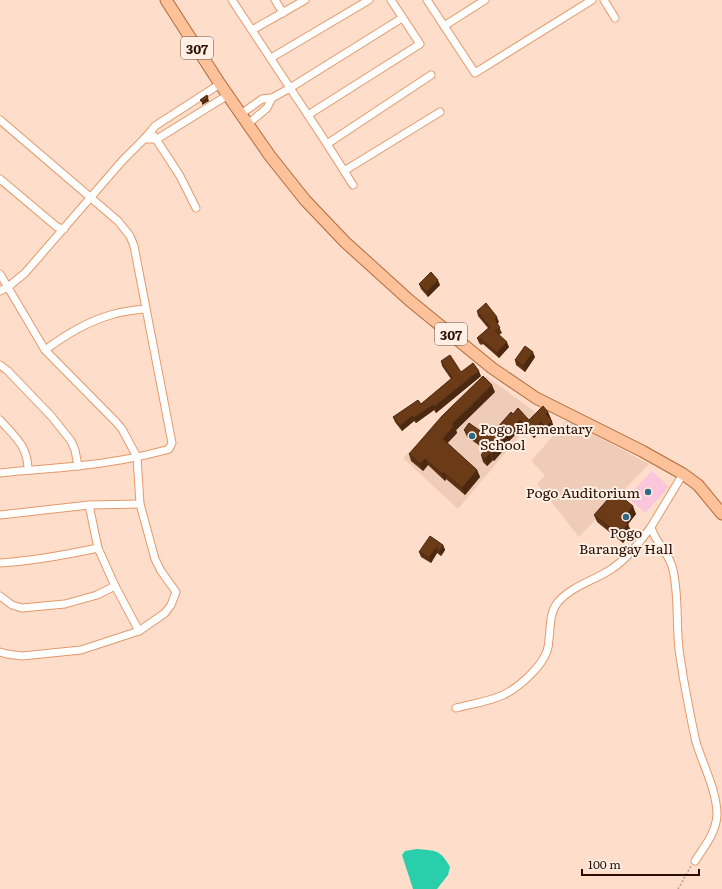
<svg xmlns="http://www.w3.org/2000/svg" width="722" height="889" viewBox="0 0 722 889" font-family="Literata,serif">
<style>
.built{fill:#efccb8}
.green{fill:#fbc6db}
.water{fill:#29cfaa}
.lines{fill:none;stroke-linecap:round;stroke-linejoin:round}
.minor-casing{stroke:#e39969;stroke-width:9}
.primary-casing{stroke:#b36939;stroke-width:13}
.path{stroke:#ba9c8b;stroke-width:1.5;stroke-dasharray:2 2;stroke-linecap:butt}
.minor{stroke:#fff;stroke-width:7}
.primary{stroke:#fec29b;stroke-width:11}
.wall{fill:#5c3214}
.shaded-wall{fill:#4b2910}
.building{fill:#6b3a17;stroke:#4b2910}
.poi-dot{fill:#326883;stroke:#ffefe5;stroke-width:1.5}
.labels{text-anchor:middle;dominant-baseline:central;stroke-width:4;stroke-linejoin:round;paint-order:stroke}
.shield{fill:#ffefe5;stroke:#695245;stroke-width:1}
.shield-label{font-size:13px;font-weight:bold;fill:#290e00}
.poi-label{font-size:14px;fill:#290e00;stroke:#ffefe5;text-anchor:start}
</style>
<rect width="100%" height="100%" fill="#fedecb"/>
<g class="built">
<path d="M486,376L538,414L458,509L403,458Z"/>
<path d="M567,420L649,464L579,537L537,484L545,475L531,461Z"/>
</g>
<path class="green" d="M652,471L669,487L645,513L627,497Z"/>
<path class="water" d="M417,849C436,851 440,849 450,867L448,875L437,889H413L402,855L405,851Z"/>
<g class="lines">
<defs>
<g id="minor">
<path d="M232,0L327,144L353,185"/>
<path d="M275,0L283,13"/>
<path d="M427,0L475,73L592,0"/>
<path d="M604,0L615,18"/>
<path d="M444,26L485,0"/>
<path d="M252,30L305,0"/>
<path d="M271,58L369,0"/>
<path d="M241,114L262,99L272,98L290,88L402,18"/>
<path d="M308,115L420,44L391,0"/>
<path d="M0,120L118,221L130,236L134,246L172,443L169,449L166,450C137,458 107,463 77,466C51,469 26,470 0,473"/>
<path d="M248,124L267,108L272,98"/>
<path d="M154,136L180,176L196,208"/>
<path d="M144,139H157L228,95"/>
<path d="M327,144L431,75"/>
<path d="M344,171L440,112"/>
<path d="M0,179L57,227L64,229"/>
<path d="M0,274L45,350L116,422L122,429L137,457L140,504L155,559L161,571L176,592L171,605L165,613L139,631L81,650L22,656L7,654L0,652"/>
<path d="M0,291L8,287L25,273L123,160L144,139L151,131L155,126L220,84"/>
<path d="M45,350C67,334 88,321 114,314C124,311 135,310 145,309"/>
<path d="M0,365L8,371L52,417L71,441L75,450L78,466"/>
<path d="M0,420C15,437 28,446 28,470"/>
<path d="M683,474L651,527C655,543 670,553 673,570C679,596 676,623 679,649C680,658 682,667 683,676C687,698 691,720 696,742C703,765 717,791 717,815C716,833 704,847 695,861"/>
<path d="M89,505L98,548L115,586L139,631"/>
<path d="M0,515L89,505L140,504"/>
<path d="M0,563C33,561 65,555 98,548"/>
<path d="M0,596L12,605L22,608L65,604L97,595L115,586"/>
<path d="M456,708C471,704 488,702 503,695C518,688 541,668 547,651C548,648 549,643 549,639C551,626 549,613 558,602C572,586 593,581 610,570C627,559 639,543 651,527"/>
</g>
<path id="primary" d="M166,0L220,84L270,156L305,200L345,242L409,300L492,368L536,398L642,451L683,474L698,485L722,514"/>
</defs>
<use href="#minor" class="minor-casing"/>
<use href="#primary" class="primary-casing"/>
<path class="path" d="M678,889L691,866"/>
<use href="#minor" class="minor"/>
<use href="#primary" class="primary"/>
</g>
<g class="wall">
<path d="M419,284L440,285L428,297L421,289Z"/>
<path d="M477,311L499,322L497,323L502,333L499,335L509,347L499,358L483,344L481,345L479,343L477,338L488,328L478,316Z"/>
<path d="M535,357L525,372L516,365L515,360Z"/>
<path d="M441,361L461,372L481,376L436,413L434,410L416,423L414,421L402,431L395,422L393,417L421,404L451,379L442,366Z"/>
<path d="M495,392L456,430L457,433L447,443L477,470L480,477L465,495L446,479L445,481L428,465L423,471L411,461L409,454Z"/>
<path d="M548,412L551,419H550L554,428L547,434L543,429L534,438L523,427L506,444L507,446L494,461L493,460L487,466L483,462L481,455L484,451L483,448L467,437L464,430L489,437L513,414L529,420Z"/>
<path d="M624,497L625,500L636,514L628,524L631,532L623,543L597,522L594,515Z"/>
<path d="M443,545L445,550L441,556L437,553L431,563L421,557L419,552Z"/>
</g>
<g class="shaded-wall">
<path d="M208,98L209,101L202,105V102Z"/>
<path d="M438,280L440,285L428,297L427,292Z"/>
<path d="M497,317L499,322L496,324L495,319Z"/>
<path d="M507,342L509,347L499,358L497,353Z"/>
<path d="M533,352L535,357L525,372L523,366Z"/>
<path d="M479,371L481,376L436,413L434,407Z"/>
<path d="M492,385L495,392L456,430L457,433L445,446L443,439L452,424Z"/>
<path d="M433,405L434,410L416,423L414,418Z"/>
<path d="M548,412L551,419L549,421L546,414Z"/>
<path d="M412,416L414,421L402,431L400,426Z"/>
<path d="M520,420L523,427L506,444L507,446L494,461L492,454L503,438Z"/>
<path d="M552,421L554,428L547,434L545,427Z"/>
<path d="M541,422L543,429L534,438L531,431Z"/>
<path d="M490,453L493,460L487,466L485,459Z"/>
<path d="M425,459L428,465L423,471L420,464Z"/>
<path d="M477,470L480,477L465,495L462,488Z"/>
<path d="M444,473L446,479L445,481L442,474Z"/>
<path d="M633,506L636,514L625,528L623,520Z"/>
<path d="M628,524L631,532L623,543L620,535Z"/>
<path d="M443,545L445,550L441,556L440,551Z"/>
<path d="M436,548L437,553L431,563L429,558Z"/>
</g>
<g class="building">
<path d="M207,95L208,98L202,102L200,100Z"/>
<path d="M431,272L438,280L427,292L419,284Z"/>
<path d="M486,303L497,317L495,319L500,328L495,331L507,342L497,353L481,339L479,340L477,338L490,327L477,311Z"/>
<path d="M525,346L533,352L523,366L515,360Z"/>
<path d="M450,355L461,372L473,363L479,371L434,407L433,405L414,418L412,416L400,426L393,417L418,400L421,404L452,378L441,361Z"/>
<path d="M483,376L492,385L452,424L454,426L443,439L477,470L462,488L444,473L442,474L425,459L420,464L409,454L442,416Z"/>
<path d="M543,406L548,412L546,414L552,421L545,427L541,422L531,431L520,420L503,438L504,439L492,454L490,453L485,459L481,455L486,449L482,446L483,444L464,430L469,423L489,437L511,412L513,414L518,408L529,420Z"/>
<path d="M616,490L624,497L623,498L633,506L623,520L628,524L620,535L594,515Z"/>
<path d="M430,536L443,545L440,551L436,548L429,558L419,552Z"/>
</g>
<g class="poi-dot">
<circle cx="472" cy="436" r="4"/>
<circle cx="648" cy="492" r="4"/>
<circle cx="626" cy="517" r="4"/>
</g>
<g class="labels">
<g class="shield">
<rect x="181" y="37" width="32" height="22" rx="3"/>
<rect x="435" y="323" width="32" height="22" rx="3"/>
</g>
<g class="shield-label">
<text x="197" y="48">307</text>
<text x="451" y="334">307</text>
</g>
<g class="poi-label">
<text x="480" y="428">Pogo Elementary<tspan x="480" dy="16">School</tspan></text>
<text x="640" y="492" text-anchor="end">Pogo Auditorium</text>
<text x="626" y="532" text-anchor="middle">Pogo<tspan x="626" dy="16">Barangay Hall</tspan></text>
</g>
</g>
<path d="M582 869v6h117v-6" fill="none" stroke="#290e00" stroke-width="2"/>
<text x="588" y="869" font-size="12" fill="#290e00" stroke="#ffefe5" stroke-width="3" paint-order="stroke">100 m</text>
</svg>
